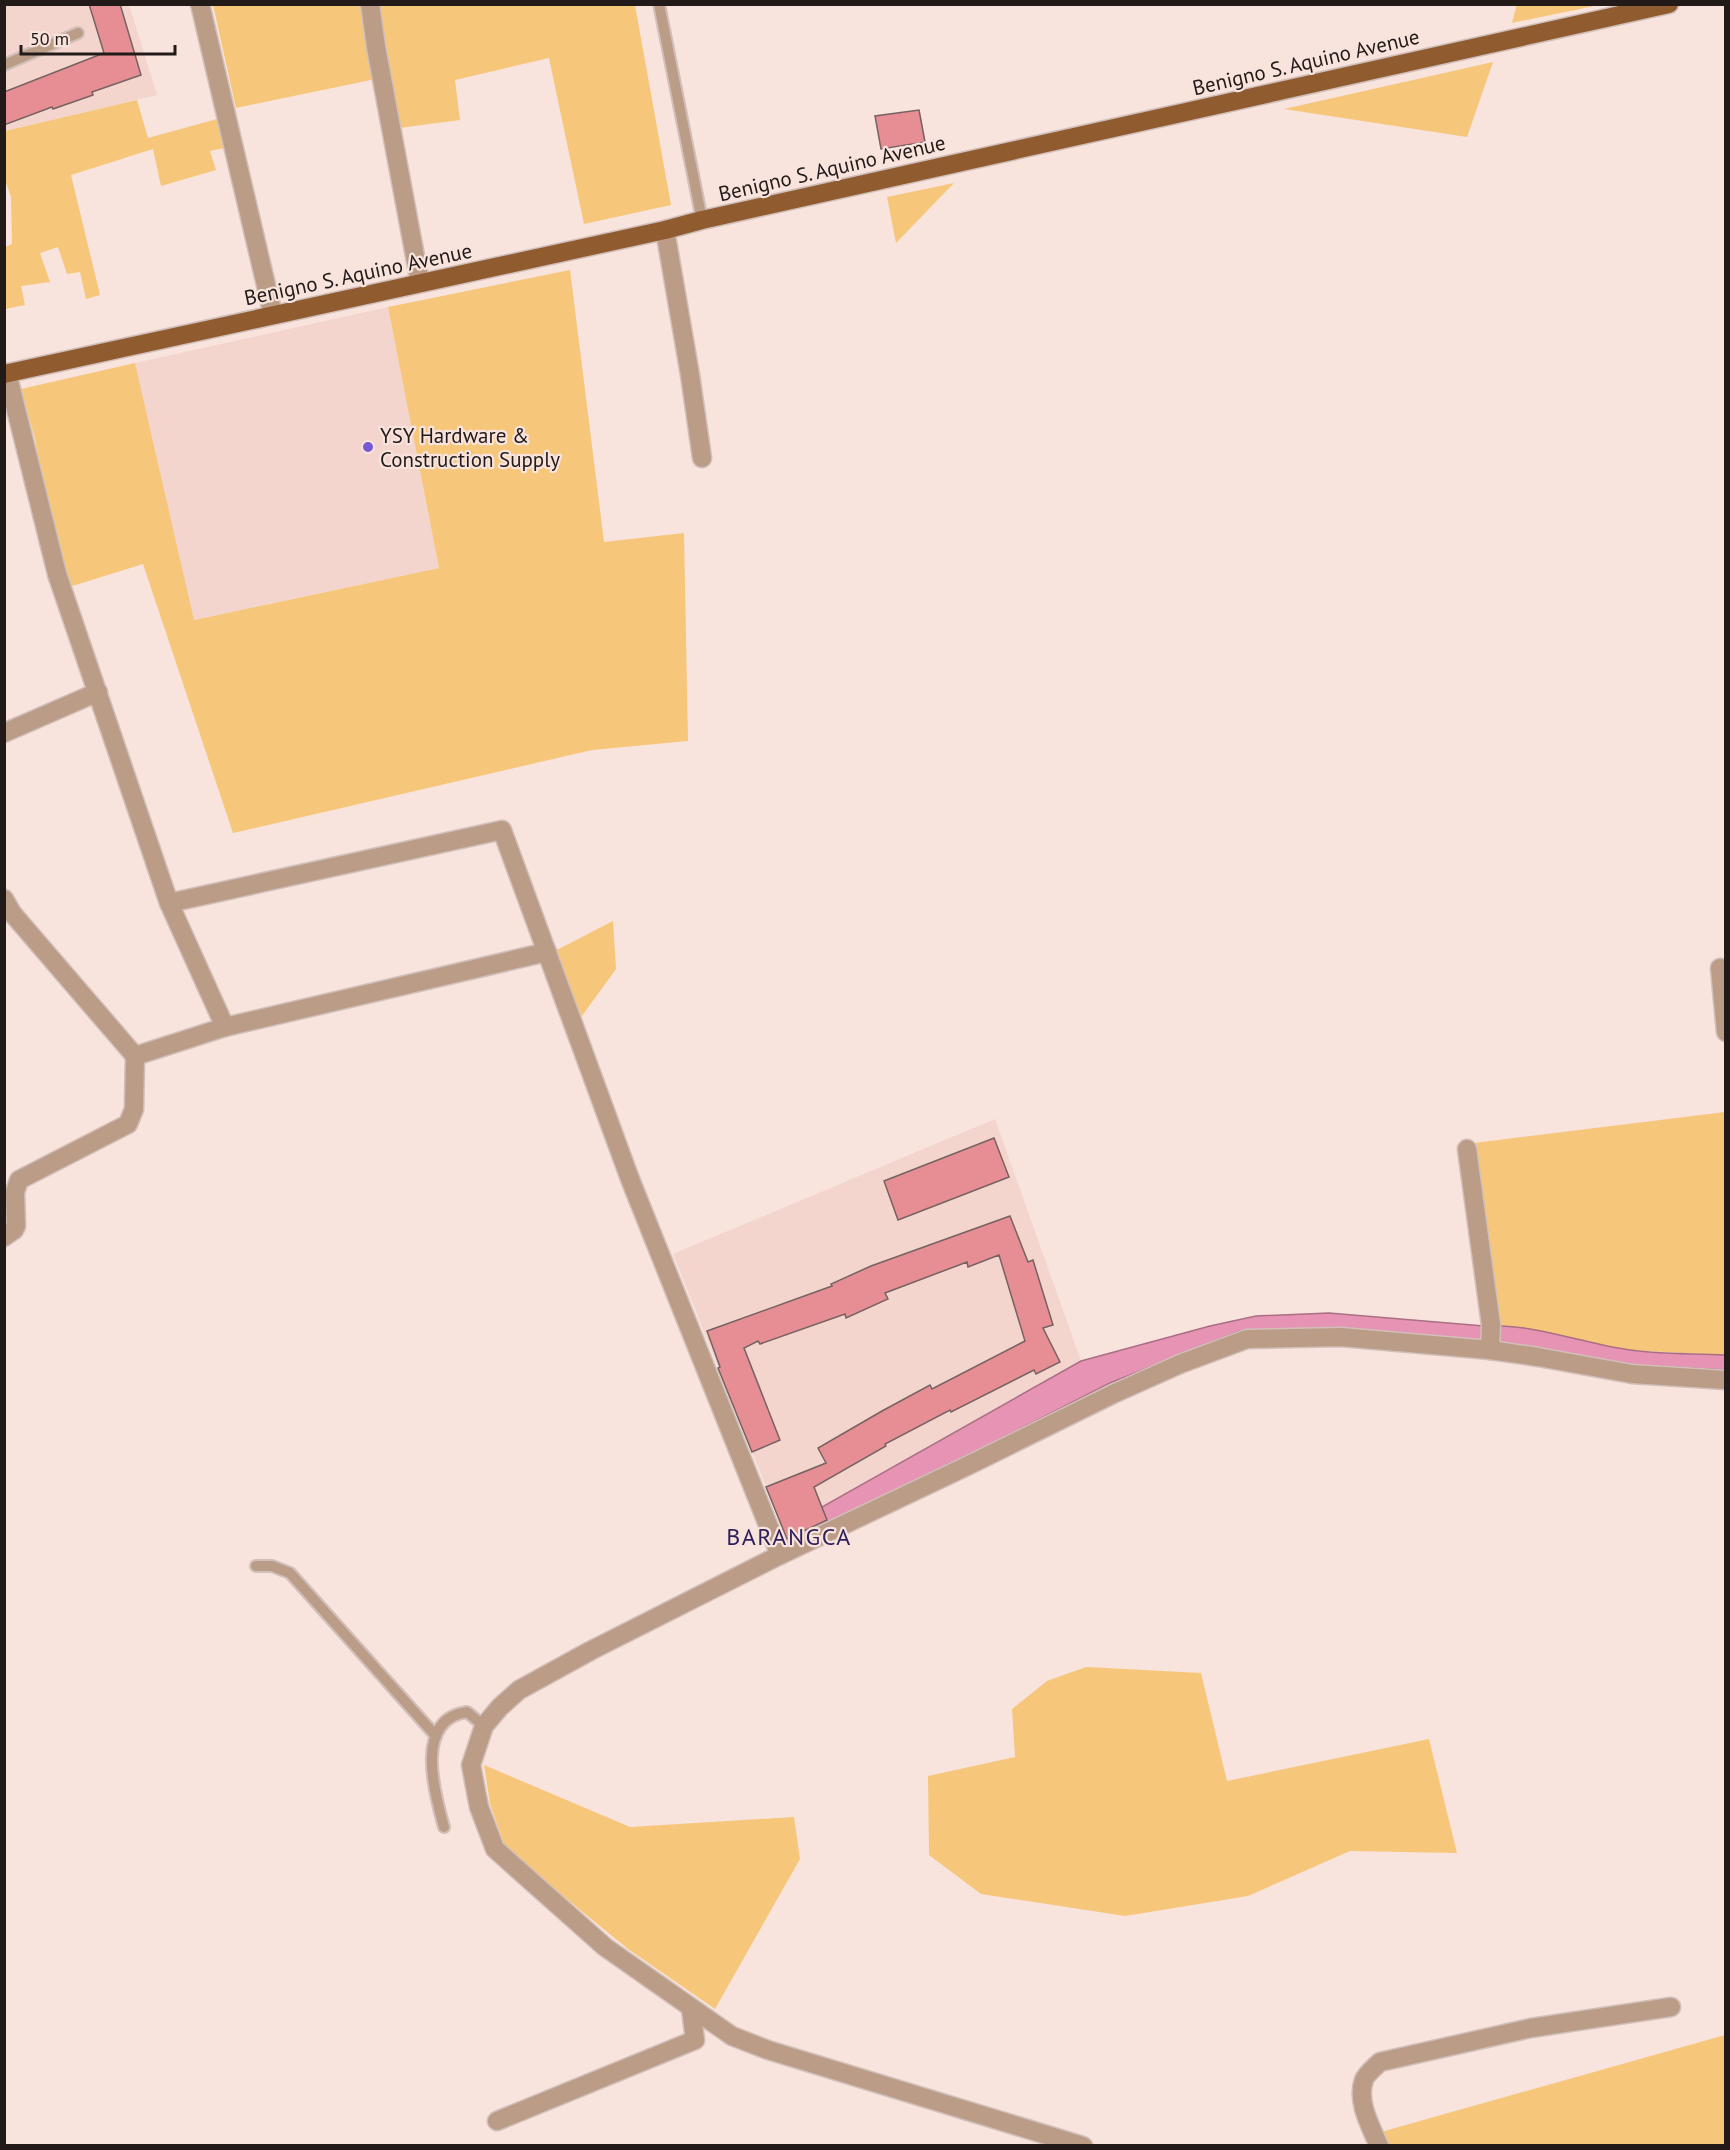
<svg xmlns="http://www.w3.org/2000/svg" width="1730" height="2150" viewBox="0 0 1730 2150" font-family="'PT Sans',sans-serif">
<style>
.built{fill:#f3d5cd}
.green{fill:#f6c77b}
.water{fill:#e693b4;stroke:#ab6f85;stroke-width:1.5}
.building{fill:#e68e94;stroke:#766263;stroke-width:1.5}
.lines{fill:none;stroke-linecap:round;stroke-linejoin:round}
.service-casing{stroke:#d1bfba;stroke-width:14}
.minor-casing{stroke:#d1bfba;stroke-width:21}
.primary-casing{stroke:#d1bfba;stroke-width:21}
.service{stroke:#bb9c86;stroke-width:10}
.minor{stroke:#bb9c86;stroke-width:18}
.primary{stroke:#915b30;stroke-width:18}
.poi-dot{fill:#7758d2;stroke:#f8e3dd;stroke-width:2}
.labels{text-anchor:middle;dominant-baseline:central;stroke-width:4.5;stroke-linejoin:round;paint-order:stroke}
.street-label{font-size:21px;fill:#211a18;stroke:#f8e3dd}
.poi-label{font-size:21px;fill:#211a18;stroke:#f8e3dd;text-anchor:start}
.quarter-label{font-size:24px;letter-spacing:1.5px;fill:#2e1e59;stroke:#f8e3dd}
</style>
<rect width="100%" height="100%" fill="#f8e3dd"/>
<g class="built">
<path d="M4,5H129L157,95L5,131Z"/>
<path d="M388,307L439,568L193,620L135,363Z"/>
<path d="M995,1119L1081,1361L783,1529L673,1254Z"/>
</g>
<g class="green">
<path d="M1517,4H1599V5L1512,23Z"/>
<path d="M213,5H635L671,205L584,224L549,58L455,80L460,120L399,128L390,76L236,108Z"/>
<path d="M1493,62L1467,137L1284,109Z"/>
<path d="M137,100L148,138L217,119L224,148L210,151L216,170L161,186L153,149L71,175L100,295L86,299L80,272L67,274L58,247L40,253L50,282L21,286L25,305L5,309V247L12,244L11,197L5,180V131Z"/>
<path d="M954,183L896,243L887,197Z"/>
<path d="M570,270L604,542L684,533L688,741L592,750L233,833L143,564L69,587L53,536L35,439L21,389L135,363L194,620L439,568L388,307Z"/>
<path d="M613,921L616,969L579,1020L553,952Z"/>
<path d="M1725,1112V1355L1626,1350L1544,1332L1498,1325L1474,1143Z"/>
<path d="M1086,1667L1201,1673L1227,1781L1429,1739L1457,1853L1350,1851L1248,1896L1125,1916L981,1894L929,1855L928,1776L1015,1757L1012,1709L1047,1681Z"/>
<path d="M484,1765L630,1827L794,1817L800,1859L715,2009L628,1949L546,1882L504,1844L490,1804Z"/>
<path d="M1725,2035V2145L1386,2146L1381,2132Z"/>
</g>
<path class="water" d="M1329,1313L1484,1326C1531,1323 1578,1342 1624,1349C1657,1355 1692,1353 1725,1355V1370L1635,1365L1538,1350L1315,1330L1240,1331L1110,1383L991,1444L770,1550L761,1537L783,1529L1081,1361L1210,1326L1256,1316Z"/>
<g class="building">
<path d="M89,4H120L141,75L92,92L93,95L53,109L52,107L4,125V92L104,53Z"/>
<path d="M919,110L925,142L881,149L875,116Z"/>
<path d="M994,1138L1009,1177L898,1220L884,1181Z"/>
<path d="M1010,1216L1028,1262L1033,1260L1053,1325L1043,1328L1060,1362L1036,1374L1034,1370L951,1412L950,1410L885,1444L886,1446L814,1487L827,1520L787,1539L766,1487L826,1463L818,1448L882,1411L930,1385L932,1389L1025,1341L999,1255L968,1267L967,1262L885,1293L888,1299L846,1318L845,1314L760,1344L758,1341L744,1348L780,1440L752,1452L718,1368L720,1367L707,1331L832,1286L831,1284L871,1266Z"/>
</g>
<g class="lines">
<defs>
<g id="service">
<path d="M659,4L702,220"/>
<path d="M4,65L78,33"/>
<path d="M256,1566H272L290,1573L436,1736"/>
<path d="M444,1827C434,1792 414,1719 467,1712L484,1726"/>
</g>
<g id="minor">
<path d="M200,4L273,315"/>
<path d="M370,4L376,47L420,283"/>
<path d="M665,230L690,375L702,458"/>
<path d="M7,373L57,574L169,903L225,1027"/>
<path d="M4,733L98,692"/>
<path d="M4,899L12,913L135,1056L225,1027L547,952"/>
<path d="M169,903L502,830L630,1179L780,1555"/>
<path d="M1720,968L1726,1032"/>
<path d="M1467,1149L1491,1325L1490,1350"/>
<path d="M4,1237L14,1230L16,1226L15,1192L19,1180L128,1124L134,1109L135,1056"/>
<path d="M497,2121L695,2040L691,2009"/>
<path d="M1083,2146L768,2050L732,2036L605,1947L495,1849L479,1807L471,1765L484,1726L500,1707L519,1690L590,1651L780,1555L967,1466L1113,1394L1180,1364L1247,1339L1341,1337L1490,1350L1538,1357L1632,1374L1726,1380"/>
<path d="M1379,2146C1371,2127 1356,2101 1364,2080C1366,2074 1375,2067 1380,2062L1531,2028L1671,2007"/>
</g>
<path id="primary" d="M4,374L665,230L702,220L1669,4"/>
</defs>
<use href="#service" class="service-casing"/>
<use href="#minor" class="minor-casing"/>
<use href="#primary" class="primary-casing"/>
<use href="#service" class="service"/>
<use href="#minor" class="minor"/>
<use href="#primary" class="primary"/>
</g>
<circle class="poi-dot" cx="368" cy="447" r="6"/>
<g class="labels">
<g class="street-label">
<text transform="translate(1306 62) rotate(-13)">Benigno S. Aquino Avenue</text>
<text transform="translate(832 168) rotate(-13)">Benigno S. Aquino Avenue</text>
<text transform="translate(358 274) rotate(-12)">Benigno S. Aquino Avenue</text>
</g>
<g class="poi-label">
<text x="380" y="435">YSY Hardware &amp;<tspan x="380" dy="24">Construction Supply</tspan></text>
</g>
<g class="quarter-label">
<text x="789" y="1536">BARANGCA</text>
</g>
</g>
<rect width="1730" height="2150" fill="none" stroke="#211a18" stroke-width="12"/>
<path d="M21 45v9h154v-9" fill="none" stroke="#211a18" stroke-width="3"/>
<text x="30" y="45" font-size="18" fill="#211a18" stroke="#f8e3dd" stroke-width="4.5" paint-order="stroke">50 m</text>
</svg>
